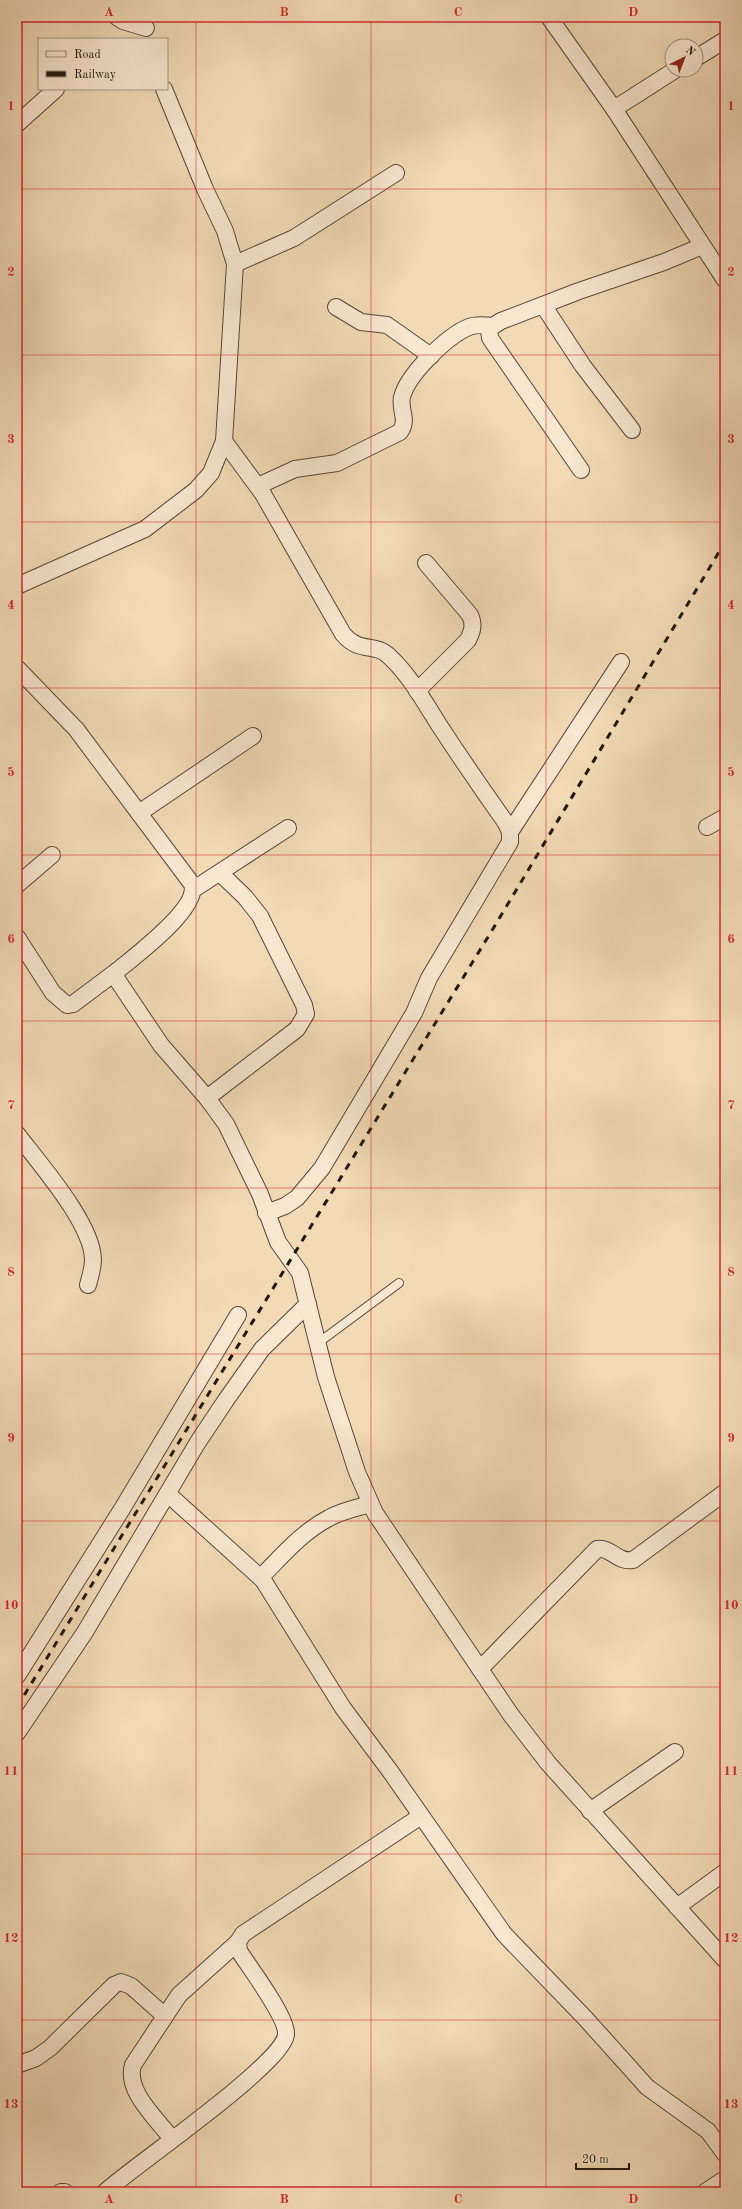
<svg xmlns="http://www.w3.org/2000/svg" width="742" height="2209" viewBox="0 0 742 2209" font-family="'Old Standard TT',serif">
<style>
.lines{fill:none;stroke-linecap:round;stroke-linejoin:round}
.service-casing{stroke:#544838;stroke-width:10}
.minor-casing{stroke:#544838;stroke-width:18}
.service{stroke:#f7e7d0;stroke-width:8}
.minor{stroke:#f7e7d0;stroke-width:16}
.rail{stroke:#20180e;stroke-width:3;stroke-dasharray:7 7;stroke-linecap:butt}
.grid{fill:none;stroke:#d62828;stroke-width:1;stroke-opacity:0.55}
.neatline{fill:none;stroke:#d62828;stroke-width:1.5}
.grid-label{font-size:13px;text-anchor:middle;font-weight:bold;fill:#d62828}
</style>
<rect width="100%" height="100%" fill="#f2dab6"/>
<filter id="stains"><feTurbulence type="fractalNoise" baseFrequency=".005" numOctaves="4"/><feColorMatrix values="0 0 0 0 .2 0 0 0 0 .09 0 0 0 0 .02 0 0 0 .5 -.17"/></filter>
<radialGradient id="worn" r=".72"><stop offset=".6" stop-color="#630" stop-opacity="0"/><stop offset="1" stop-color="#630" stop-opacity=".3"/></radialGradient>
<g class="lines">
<defs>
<path id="service" d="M318,1343L399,1283"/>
<g id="minor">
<path d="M117,17L123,21L146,28"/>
<path d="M549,17L614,109L725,280"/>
<path d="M696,58L725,40"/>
<path d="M614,109L675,70"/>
<path d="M17,124L56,89"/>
<path d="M235,264L294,238L396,173"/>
<path d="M543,305L583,366L632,430"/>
<path d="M336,307L361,322L387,325L431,356"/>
<path d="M224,441L263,494L343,634C361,655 374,641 390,657C411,677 425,703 441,728C462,760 484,792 506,823L510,832V842L429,978L414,1013L322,1168L297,1198L285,1206L266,1213"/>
<path d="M581,470L490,338L489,330L493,326L501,321L579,291L664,262L702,246"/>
<path d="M258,486L295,469L337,463L400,432C409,419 399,410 402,397C408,374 447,336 469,327C476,324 485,325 493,326"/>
<path d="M17,586L145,529L196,490L211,473L224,441L235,264L225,231L205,189L164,89"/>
<path d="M17,668L76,729L192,884C200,908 135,956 117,971L116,978L161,1045L207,1098L226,1124L260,1194L278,1242L300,1273L326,1377L357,1472L375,1513L511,1715L548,1763L725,1960"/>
<path d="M417,691L468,640C473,630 474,624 470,615L426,563"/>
<path d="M139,813L253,736"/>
<path d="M707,827L725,817"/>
<path d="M510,832L621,662"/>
<path d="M17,885L52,855"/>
<path d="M194,889L288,828"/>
<path d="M17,937L53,993L67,1005L73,1004L117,971"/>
<path d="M207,1098L297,1029L306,1014L304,1005L260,916L245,897L220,873"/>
<path d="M17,1134C39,1163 93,1224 93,1260C93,1268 90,1277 88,1285"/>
<path d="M168,1494L263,1580L343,1708L390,1771L504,1934L586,2019L647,2087L708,2131L725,2154"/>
<path d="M261,1577C282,1556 302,1532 329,1518C341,1511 357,1508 370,1504"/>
<path d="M480,1669L597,1549C611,1547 618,1563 633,1560L724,1493"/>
<path d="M17,1676L122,1509L238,1315"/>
<path d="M17,1733L85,1632L198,1442L226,1400L262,1349L308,1304"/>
<path d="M590,1811L675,1752"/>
<path d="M677,1907L725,1872"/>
<path d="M17,2065L36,2058L50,2048L114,1985L121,1982L131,1986L165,2016"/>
<path d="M172,2139C157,2119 125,2091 133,2065L179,1995L238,1942"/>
<path d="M61,2192H65"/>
<path d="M105,2192C133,2166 285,2063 286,2034C287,2017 250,1968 239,1951L238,1942L243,1934L421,1816"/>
<path d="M705,2192L725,2179"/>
</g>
</defs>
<use href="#service" class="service-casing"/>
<use href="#minor" class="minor-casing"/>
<use href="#service" class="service"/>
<use href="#minor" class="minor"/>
<path class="rail" d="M17,1707L491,932L725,542"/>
</g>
<path class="grid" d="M196,17V2192M371,17V2192M546,17V2192M17,189H725M17,355H725M17,522H725M17,688H725M17,855H725M17,1021H725M17,1188H725M17,1354H725M17,1521H725M17,1687H725M17,1854H725M17,2020H725"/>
<rect width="742" height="2209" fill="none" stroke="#f2dab6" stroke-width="44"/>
<rect x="38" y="38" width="130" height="52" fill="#f7e7d0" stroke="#a19482"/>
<rect x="46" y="51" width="20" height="6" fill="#f7e7d0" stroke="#a19482"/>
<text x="74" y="58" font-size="12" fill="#20180e">Road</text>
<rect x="46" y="71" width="20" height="6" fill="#20180e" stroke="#a19482"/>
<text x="74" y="78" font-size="12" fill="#20180e">Railway</text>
<g transform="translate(684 58) rotate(42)"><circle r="19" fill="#f7e7d0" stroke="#a19482"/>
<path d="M0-3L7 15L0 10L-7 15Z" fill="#8f2418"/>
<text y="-6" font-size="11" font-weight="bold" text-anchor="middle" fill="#20180e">N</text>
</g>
<path d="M576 2163v6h53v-6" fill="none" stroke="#20180e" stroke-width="2"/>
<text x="582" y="2163" font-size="12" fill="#20180e" stroke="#f7e7d0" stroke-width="3" paint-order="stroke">20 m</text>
<rect x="22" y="22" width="698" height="2165" class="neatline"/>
<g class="grid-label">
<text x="109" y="16">A</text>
<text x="284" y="16">B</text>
<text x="458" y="16">C</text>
<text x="633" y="16">D</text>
<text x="11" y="110">1</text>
<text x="731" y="110">1</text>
<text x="11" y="276">2</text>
<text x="731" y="276">2</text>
<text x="11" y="443">3</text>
<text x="731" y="443">3</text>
<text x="11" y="609">4</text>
<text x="731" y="609">4</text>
<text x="11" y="776">5</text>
<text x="731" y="776">5</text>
<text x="11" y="943">6</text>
<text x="731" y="943">6</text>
<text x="11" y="1109">7</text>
<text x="731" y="1109">7</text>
<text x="11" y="1276">8</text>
<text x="731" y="1276">8</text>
<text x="11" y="1442">9</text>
<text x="731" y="1442">9</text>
<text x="11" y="1609">10</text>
<text x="731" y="1609">10</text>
<text x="11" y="1775">11</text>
<text x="731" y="1775">11</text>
<text x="11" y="1942">12</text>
<text x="731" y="1942">12</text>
<text x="11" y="2108">13</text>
<text x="731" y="2108">13</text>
<text x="109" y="2203">A</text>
<text x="284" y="2203">B</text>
<text x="458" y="2203">C</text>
<text x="633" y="2203">D</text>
</g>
<rect width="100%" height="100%" filter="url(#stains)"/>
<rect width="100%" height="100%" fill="url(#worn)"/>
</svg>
